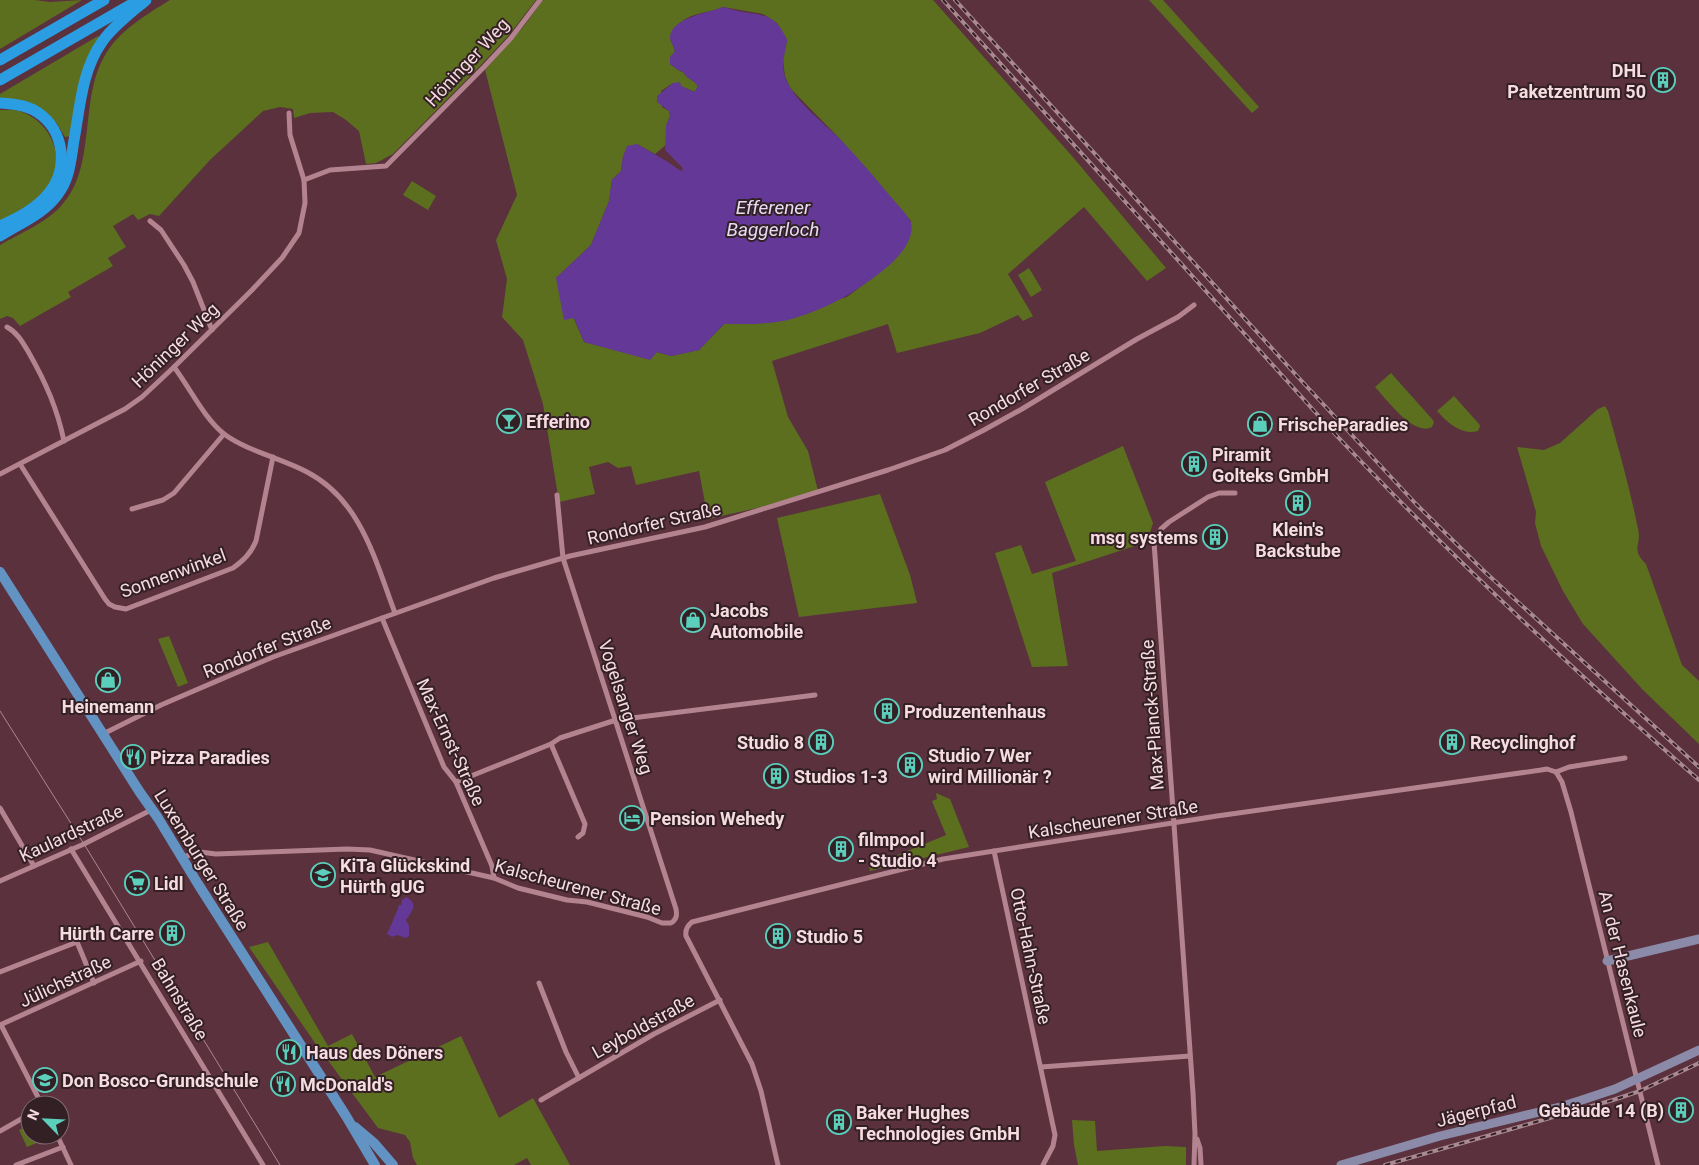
<svg xmlns="http://www.w3.org/2000/svg" width="1699" height="1165" viewBox="0 0 1699 1165" font-family="Roboto,sans-serif">
<style>
.green{fill:#5c6f1f;fill-rule:evenodd}
.water{fill:#643897}
.lines{fill:none;stroke-linecap:round;stroke-linejoin:round}
.street{stroke:#b48390;stroke-width:5}
.secondary{stroke:#8b8ba9;stroke-width:9}
.primary{stroke:#6293c2;stroke-width:10}
.highway{stroke:#2b9de3;stroke-width:11}
.tram{stroke:#ab8992;stroke-width:1}
.rail-casing{stroke:#ab8992;stroke-width:4}
.rail{stroke:#332025;stroke-width:2;stroke-dasharray:5.5;stroke-linecap:butt}
.labels{text-anchor:middle;dominant-baseline:central;stroke-width:4;stroke-linejoin:round;paint-order:stroke}
.street-label{font-size:18px;fill:#f6dbe1;stroke:#332025}
.poi-label{font-size:18px;font-weight:bold;fill:#f6dbe1;stroke:#332025;text-anchor:start}
.water-label{font-size:19px;font-style:italic;fill:#e4dbf5;stroke:#332025}
</style>
<rect width="100%" height="100%" fill="#5a313d"/>
<g class="green">
<path d="M0,0H35L50,2L82,0L0,49Z"/>
<path d="M170,0H536L509,35L480,66L393,154L376,163L366,164L359,131L346,120L333,112L310,113L294,118L293,109L280,107L263,111L210,160L159,216L150,214L138,220L133,214L113,226L126,247L108,258L113,266L68,292L71,297L20,326L13,318L7,316L0,319V245C19,234 47,222 61,206C97,168 79,101 104,57C118,31 146,15 170,0Z"/>
<path d="M543,0H933L1072,156L1166,268L1147,281L1084,207L1008,274L1033,316L1023,321L1018,315L980,333L897,353L888,324L772,361L788,417L808,451L818,491L766,506L708,519L699,471L636,485L631,466L618,468L608,462L589,467L595,494L559,502L543,404L523,340L502,317L507,279L496,240L517,195L485,70L524,26ZM723,7L763,14L777,23L787,40L783,60L785,76L790,88L840,139L911,221L894,261L847,297L753,324H724L699,350L671,356L657,352L649,359L584,342L556,278L591,245L609,201L612,180L621,171L623,156L637,144L655,154L667,144L666,126L670,116L669,111L662,107L661,91L673,83L695,92L698,86C694,80 687,79 683,72L678,70L670,64L675,51L670,38C673,33 676,25 681,22C693,12 710,13 723,7Z"/>
<path d="M1149,0H1163L1259,107L1252,113Z"/>
<path d="M98,36L100,39L72,136L65,137L57,124L50,116L0,101V94Z"/>
<path d="M0,110C6,110 13,109 19,111C53,121 69,164 45,191C32,205 16,212 0,221Z"/>
<path d="M412,181L436,196L428,210L403,195Z"/>
<path d="M1029,268L1042,290L1031,297L1018,275Z"/>
<path d="M1391,373L1432,419L1434,422L1432,427C1414,437 1386,399 1375,387Z"/>
<path d="M1454,396L1479,424L1480,426L1478,431C1461,436 1447,422 1437,411Z"/>
<path d="M1605,406L1608,411C1619,450 1630,489 1638,529C1642,546 1630,548 1646,564L1682,665L1699,681V744L1643,690L1583,624L1563,591L1541,546L1535,523L1536,512L1517,447L1544,450L1560,443L1598,409Z"/>
<path d="M1123,446L1153,523L1147,542L1052,573L1068,666L1032,667L995,553L1021,545L1032,574L1076,561L1045,482Z"/>
<path d="M880,494L910,575L917,603L799,617L777,518Z"/>
<path d="M169,636L188,683L178,687L158,639Z"/>
<path d="M936,793L950,799L969,847L870,871L869,867L946,835L932,801L937,799Z"/>
<path d="M268,942L328,1046L352,1034L375,1077L461,1036L499,1118L533,1098L570,1165H531L527,1158L514,1165H417L413,1158L410,1142L405,1135L378,1128L315,1043L249,947Z"/>
<path d="M1072,1120L1095,1121L1097,1151L1165,1146L1186,1147V1165H1078L1074,1145Z"/>
<path d="M30,1125V1135H44L46,1139L27,1147L19,1130Z"/>
</g>
<g class="water">
<path d="M723,7C729,8 733,10 738,11C763,16 775,12 787,40C785,52 781,65 785,77C793,100 823,122 840,139C857,157 874,176 890,196C895,202 909,216 911,223C916,246 886,269 869,281C847,297 822,310 795,318C773,325 747,324 724,324L699,350L671,356L657,352L650,360L584,342L574,318L564,320L556,278L591,245L609,201L612,180L621,171L623,156L627,146L637,144L668,162L681,171L683,168L665,150L666,126L670,116L669,111L657,102V96L673,83L680,82L681,86L694,92L698,86C694,80 687,79 683,72L678,70L670,64V57L675,51C674,47 670,41 670,37C672,17 709,13 723,7Z"/>
<path d="M406,897C419,903 412,912 406,920L409,926V936L406,938L397,935L392,937L387,934C391,924 396,915 399,905H401L402,900Z"/>
</g>
<g class="lines">
<g class="street">
<path d="M304,180L330,170L386,166L484,67L511,38L540,0"/>
<path d="M150,221L161,230L184,265L193,282L212,330"/>
<path d="M7,327C18,333 23,343 29,353C46,383 57,408 64,441"/>
<path d="M174,367C190,388 204,418 224,434C249,452 281,458 307,472C361,500 375,560 395,613"/>
<path d="M20,464L105,599L109,604L115,607L126,609L233,568C244,560 251,553 256,541L273,457"/>
<path d="M0,474L125,409L142,397L174,367L252,290L282,258L299,233L305,203L304,180L290,135L289,113"/>
<path d="M132,509L163,500L174,493L224,434"/>
<path d="M382,618L444,767L456,782L492,866L494,878"/>
<path d="M103,734L161,705L273,657L494,578L570,556L705,527L888,470L945,450L984,430L1022,409L1137,339L1178,317L1194,305"/>
<path d="M551,744L585,824L583,833L578,837"/>
<path d="M1556,772L1562,782L1571,812L1658,1165"/>
<path d="M1556,772L1569,767L1625,758"/>
<path d="M456,782L551,744L560,738L616,720L815,695"/>
<path d="M0,808L34,866"/>
<path d="M71,849L263,1165"/>
<path d="M994,851L1055,1135L1053,1146L1043,1165"/>
<path d="M183,857L200,852L216,854L347,849L370,850L494,878L518,888L567,900L587,902L647,917L662,923H671C677,919 677,915 676,909L563,558L557,495"/>
<path d="M0,881L84,844L153,809"/>
<path d="M0,972L77,942L94,983"/>
<path d="M539,983L566,1052L579,1078"/>
<path d="M0,1025L141,961"/>
<path d="M1,1025L42,1105"/>
<path d="M1041,1067L1190,1056"/>
<path d="M541,1100L654,1034L720,1000"/>
<path d="M0,1131L30,1114"/>
<path d="M57,1135L71,1165"/>
<path d="M1197,1139L1200,1148L1201,1165"/>
<path d="M16,1165L63,1147"/>
<path d="M778,1165L761,1091L752,1064L686,936C685,930 687,926 692,922L943,859L1217,816L1541,770L1547,769L1556,772"/>
<path d="M1194,1165L1195,1134L1193,1093L1154,542L1161,529L1169,522L1208,497L1219,493H1235"/>
</g>
<g class="secondary">
<path d="M1607,961L1699,939"/>
<path d="M1341,1165L1440,1136L1560,1107L1585,1099L1615,1089L1699,1050"/>
</g>
<g class="primary">
<path d="M0,572L139,791L158,818L198,884L346,1116L375,1165"/>
<path d="M355,1127L374,1143L393,1165"/>
</g>
<g class="highway">
<path d="M0,60L104,0"/>
<path d="M0,80L137,1"/>
<path d="M0,103C13,104 26,105 37,112C65,130 69,170 48,194C36,209 17,218 0,226"/>
<path d="M0,236C20,223 44,214 58,194C70,179 71,158 74,140C80,107 82,70 102,42C113,26 131,13 146,0"/>
</g>
<path class="tram" d="M0,711L84,844L280,1165"/>
<defs>
<g id="rail">
<path d="M943,0L1335,434C1450,556 1573,670 1699,780"/>
<path d="M955,0L1297,376L1416,504L1485,572L1699,767"/>
<path d="M1385,1165L1613,1100L1640,1091L1699,1063"/>
</g>
</defs>
<use href="#rail" class="rail-casing"/>
<use href="#rail" class="rail"/>
</g>
<defs>
<symbol id="building-ring" viewBox="-11 -11 22 22"><circle r="9.5" fill="#332025" stroke="#5bcebc" stroke-width="1.5"/><path d="M-4-6H4V6H1V3H-1V6H-4ZM-2.5-4.3h1.7v1.8h-1.7ZM.8-4.3h1.7v1.8H.8ZM-2.5-1h1.7V.8h-1.7ZM.8-1h1.7V.8H.8Z" fill="#5bcebc"/></symbol>
<symbol id="bar-ring" viewBox="-11 -11 22 22"><circle r="9.5" fill="#332025" stroke="#5bcebc" stroke-width="1.5"/><path d="M-6-5H6L.8 .8V4.5H3.5V6h-7V4.5H-.8V.8Z" fill="#5bcebc"/></symbol>
<symbol id="shop-ring" viewBox="-11 -11 22 22"><circle r="9.5" fill="#332025" stroke="#5bcebc" stroke-width="1.5"/><path d="M-5-2.5h2.3a2.7 3.5 0 0 1 5.4 0H5L5.5 6h-11ZM-1.5-2.5h3a1.5 2.3 0 0 0-3 0Z" fill="#5bcebc"/></symbol>
<symbol id="restaurant-ring" viewBox="-11 -11 22 22"><circle r="9.5" fill="#332025" stroke="#5bcebc" stroke-width="1.5"/><path d="M-5-6h1v4h1v-4h1v4h1v-4h1v5L-1.5 .5V6h-2V.5L-5-1ZM5-6V6H3V1.5H1.5Q1.5-4 5-6Z" fill="#5bcebc"/></symbol>
<symbol id="hotel-ring" viewBox="-11 -11 22 22"><circle r="9.5" fill="#332025" stroke="#5bcebc" stroke-width="1.5"/><path d="M-6-4.5h1.5V1H6V5H4.5V3h-9V5H-6ZM-4 0a1.8 1.8 0 1 1 3.6 0ZM.5 0V-2.5h3Q6-2.5 6 0Z" fill="#5bcebc"/></symbol>
<symbol id="school-ring" viewBox="-11 -11 22 22"><circle r="9.5" fill="#332025" stroke="#5bcebc" stroke-width="1.5"/><path d="M0-5L7-2L0 1L-7-2ZM-4 1L0 2.5L4 1V4Q0 6-4 4Z" fill="#5bcebc"/></symbol>
<symbol id="supermarket-ring" viewBox="-11 -11 22 22"><circle r="9.5" fill="#332025" stroke="#5bcebc" stroke-width="1.5"/><path d="M-6-5.5h2.5l.6 2H6L4.5 2H-2.5L-4.4-4H-6ZM-1.5 3.2a1.3 1.3 0 1 0 .1 0ZM3 3.2a1.3 1.3 0 1 0 .1 0Z" fill="#5bcebc"/></symbol>
</defs>
<g fill-rule="evenodd">
<use href="#building-ring" x="1649" y="66" width="28" height="28"/>
<use href="#bar-ring" x="495" y="407" width="28" height="28"/>
<use href="#shop-ring" x="1246" y="410" width="28" height="28"/>
<use href="#building-ring" x="1180" y="450" width="28" height="28"/>
<use href="#building-ring" x="1284" y="489" width="28" height="28"/>
<use href="#building-ring" x="1201" y="523" width="28" height="28"/>
<use href="#shop-ring" x="679" y="606" width="28" height="28"/>
<use href="#shop-ring" x="94" y="666" width="28" height="28"/>
<use href="#building-ring" x="873" y="697" width="28" height="28"/>
<use href="#building-ring" x="807" y="728" width="28" height="28"/>
<use href="#building-ring" x="1438" y="728" width="28" height="28"/>
<use href="#restaurant-ring" x="119" y="743" width="28" height="28"/>
<use href="#building-ring" x="896" y="751" width="28" height="28"/>
<use href="#building-ring" x="762" y="762" width="28" height="28"/>
<use href="#hotel-ring" x="618" y="804" width="28" height="28"/>
<use href="#building-ring" x="827" y="835" width="28" height="28"/>
<use href="#school-ring" x="309" y="861" width="28" height="28"/>
<use href="#supermarket-ring" x="123" y="869" width="28" height="28"/>
<use href="#building-ring" x="158" y="919" width="28" height="28"/>
<use href="#building-ring" x="764" y="922" width="28" height="28"/>
<use href="#restaurant-ring" x="275" y="1038" width="28" height="28"/>
<use href="#school-ring" x="31" y="1066" width="28" height="28"/>
<use href="#restaurant-ring" x="269" y="1070" width="28" height="28"/>
<use href="#building-ring" x="1667" y="1096" width="28" height="28"/>
<use href="#building-ring" x="825" y="1108" width="28" height="28"/>
</g>
<g class="labels">
<g class="street-label">
<text transform="translate(467 62) rotate(-47)">Höninger Weg</text>
<text transform="translate(175 345) rotate(-44)">Höninger Weg</text>
<text transform="translate(1029 387) rotate(-30)">Rondorfer Straße</text>
<text transform="translate(654 523) rotate(-13)">Rondorfer Straße</text>
<text transform="translate(173 573) rotate(-20)">Sonnenwinkel</text>
<text transform="translate(267 647) rotate(-22)">Rondorfer Straße</text>
<text transform="translate(626 707) rotate(72)">Vogelsanger Weg</text>
<text transform="translate(1152 715) rotate(-94)">Max-Planck-Straße</text>
<text transform="translate(451 742) rotate(65)">Max-Ernst-Straße</text>
<text transform="translate(1113 819) rotate(-9)">Kalscheurener Straße</text>
<text transform="translate(71 833) rotate(-25)">Kaulardstraße</text>
<text transform="translate(202 860) rotate(58)">Luxemburger Straße</text>
<text transform="translate(578 887) rotate(15)">Kalscheurener Straße</text>
<text transform="translate(1031 956) rotate(78)">Otto-Hahn-Straße</text>
<text transform="translate(1623 964) rotate(76)">An der Hasenkaule</text>
<text transform="translate(65 981) rotate(-25)">Jülichstraße</text>
<text transform="translate(180 999) rotate(59)">Bahnstraße</text>
<text transform="translate(643 1026) rotate(-29)">Leyboldstraße</text>
<text transform="translate(1476 1111) rotate(-14)">Jägerpfad</text>
</g>
<g class="poi-label">
<text x="1646" y="70" text-anchor="end">DHL<tspan x="1646" dy="21">Paketzentrum 50</tspan></text>
<text x="526" y="421">Efferino</text>
<text x="1278" y="424">FrischeParadies</text>
<text x="1212" y="454">Piramit<tspan x="1212" dy="21">Golteks GmbH</tspan></text>
<text x="1298" y="529" text-anchor="middle">Klein's<tspan x="1298" dy="21">Backstube</tspan></text>
<text x="1198" y="537" text-anchor="end">msg systems</text>
<text x="710" y="610">Jacobs<tspan x="710" dy="21">Automobile</tspan></text>
<text x="108" y="706" text-anchor="middle">Heinemann</text>
<text x="904" y="711">Produzentenhaus</text>
<text x="804" y="742" text-anchor="end">Studio 8</text>
<text x="1470" y="742">Recyclinghof</text>
<text x="928" y="755">Studio 7 Wer<tspan x="928" dy="21">wird Millionär ?</tspan></text>
<text x="150" y="757">Pizza Paradies</text>
<text x="794" y="776">Studios 1-3</text>
<text x="650" y="818">Pension Wehedy</text>
<text x="858" y="839">filmpool<tspan x="858" dy="21">- Studio 4</tspan></text>
<text x="340" y="865">KiTa Glückskind<tspan x="340" dy="21">Hürth gUG</tspan></text>
<text x="154" y="883">Lidl</text>
<text x="154" y="933" text-anchor="end">Hürth Carre</text>
<text x="796" y="936">Studio 5</text>
<text x="306" y="1052">Haus des Döners</text>
<text x="62" y="1080">Don Bosco-Grundschule</text>
<text x="300" y="1084">McDonald's</text>
<text x="1664" y="1110" text-anchor="end">Gebäude 14 (B)</text>
<text x="856" y="1112">Baker Hughes<tspan x="856" dy="21">Technologies GmbH</tspan></text>
</g>
<g class="water-label">
<text x="773" y="207">Efferener<tspan x="773" dy="22">Baggerloch</tspan></text>
</g>
</g>
<g transform="translate(45 1120) rotate(294)"><circle r="24" fill="#332025" stroke="#816b70"/>
<path d="M0-4L9 19L0 12L-9 19Z" fill="#5bcebc"/>
<text y="-8" font-size="14" font-weight="bold" text-anchor="middle" fill="#f6dbe1">N</text>
</g>
</svg>
